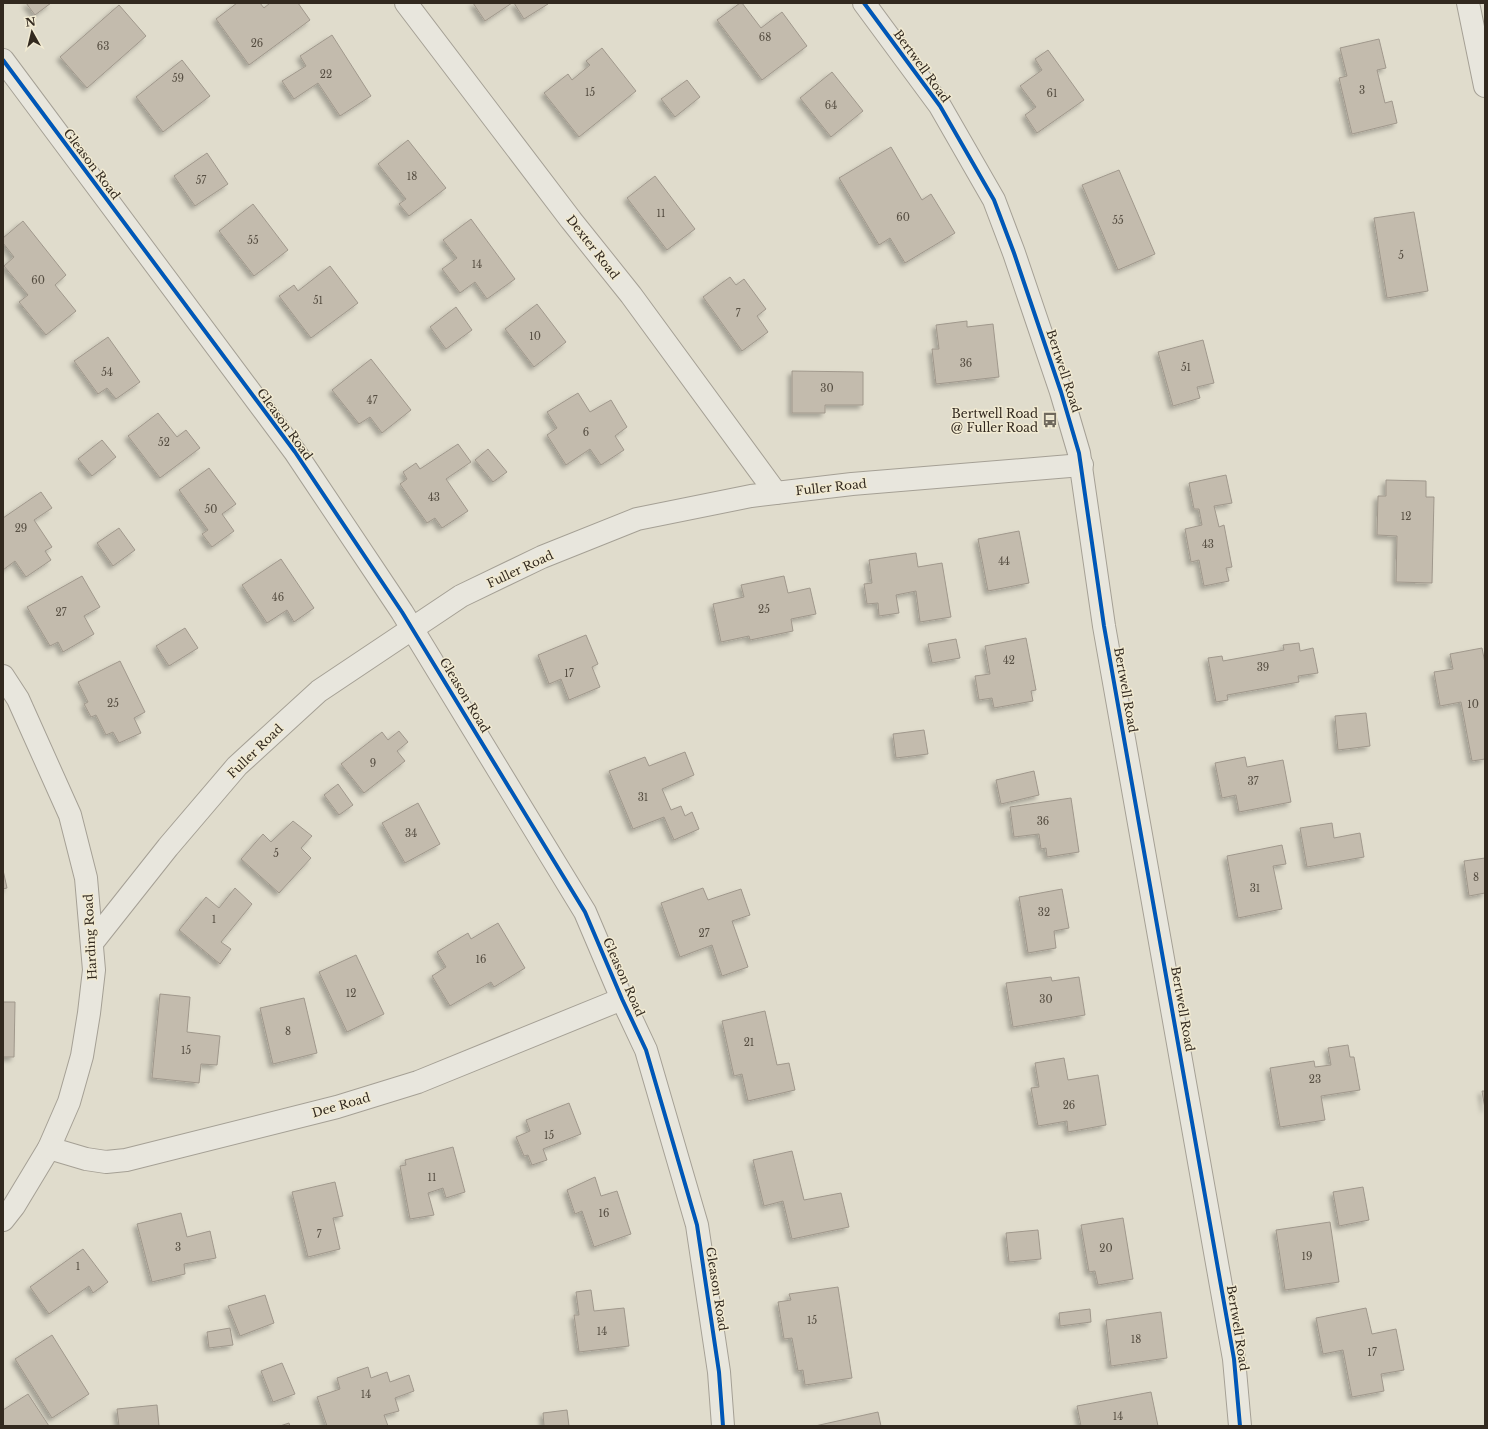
<svg xmlns="http://www.w3.org/2000/svg" width="1488" height="1429" viewBox="0 0 1488 1429" font-family="'Libre Baskerville',serif">
<style>
.building{fill:#c3bbad;stroke:#a0988c;filter:url(#shadow)}
.lines{fill:none;stroke-linecap:round;stroke-linejoin:round}
.minor-casing{stroke:#a5a095;stroke-width:24}
.minor{stroke:#e8e6dd;stroke-width:22}
.cycleway-casing{stroke:#f1ead2;stroke-width:6}
.cycleway{stroke:#0057b8;stroke-width:4}
.labels{text-anchor:middle;dominant-baseline:central;stroke-width:3;stroke-linejoin:round;paint-order:stroke}
.number-label{font-size:10px;fill:#564e42}
.street-label{font-size:12px;fill:#32291f;stroke:#f1ead2}
.poi-label{font-size:12px;fill:#32291f;stroke:#f1ead2;text-anchor:end}
</style>
<defs>
<filter id="shadow"><feDropShadow dx="-3.5" dy="3.5" stdDeviation="2" flood-color="#0004"/></filter>
</defs>
<rect width="100%" height="100%" fill="#e0dccc"/>
<g class="building">
<path d="M26,3H51L35,15Z"/>
<path d="M237,3H260L264,8L270,3H298L310,20L249,65L216,19Z"/>
<path d="M473,3H512L485,21Z"/>
<path d="M514,3H548V4L524,19Z"/>
<path d="M740,3H742L761,28L782,12L807,46L762,80L717,20Z"/>
<path d="M119,5L146,36L87,88L60,57Z"/>
<path d="M332,35L371,96L340,116L318,83L294,99L282,81L306,66L300,56Z"/>
<path d="M1379,39L1386,68L1377,70L1385,103L1392,101L1397,123L1352,134L1339,78L1347,76L1340,48Z"/>
<path d="M602,48L636,91L579,137L544,93L568,74L572,80L590,65L586,61Z"/>
<path d="M1048,50L1084,100L1037,133L1025,115L1036,107L1020,86L1042,70L1035,59Z"/>
<path d="M182,60L210,96L163,132L136,97Z"/>
<path d="M832,72L863,111L831,137L800,98Z"/>
<path d="M687,80L700,97L675,117L661,99Z"/>
<path d="M408,140L446,188L409,216L399,204L406,199L378,164Z"/>
<path d="M891,147L922,200L931,194L955,233L905,263L890,238L879,245L839,178Z"/>
<path d="M207,153L228,184L195,206L174,176Z"/>
<path d="M1119,170L1155,254L1118,270L1082,185Z"/>
<path d="M655,176L695,229L667,250L627,198Z"/>
<path d="M253,204L288,250L254,276L219,231Z"/>
<path d="M1414,212L1428,291L1387,298L1374,218Z"/>
<path d="M471,219L515,279L487,299L475,282L460,293L442,269L457,258L443,240Z"/>
<path d="M23,221L66,275L55,285L76,311L46,335L19,302L28,295L4,266L14,257L3,243V238Z"/>
<path d="M330,266L358,303L311,338L279,296L294,285L298,291Z"/>
<path d="M730,277L736,285L744,279L766,309L757,316L768,332L742,351L703,297Z"/>
<path d="M537,304L566,342L534,367L505,329Z"/>
<path d="M456,307L472,330L446,349L430,327Z"/>
<path d="M967,321V327L993,324L999,377L936,384L932,349H939L936,325Z"/>
<path d="M108,337L140,382L116,399L107,388L98,394L74,361Z"/>
<path d="M1203,340L1214,383L1197,387L1200,398L1173,406L1158,352Z"/>
<path d="M371,359L411,410L382,433L370,417L359,424L332,390Z"/>
<path d="M792,371L863,372V405H825V413H792Z"/>
<path d="M578,393L590,412L611,400L627,427L615,436L624,450L601,465L590,449L566,465L547,435L557,428L547,412Z"/>
<path d="M158,413L177,437L186,430L200,448L160,478L128,436Z"/>
<path d="M102,440L116,457L92,476L78,459Z"/>
<path d="M458,444L471,462L446,479L468,511L442,528L435,518L427,523L400,484L407,479L403,472L416,463L420,469Z"/>
<path d="M488,449L507,472L493,482L475,460Z"/>
<path d="M209,468L236,504L222,514L234,531L212,547L202,534L208,530L179,490Z"/>
<path d="M1226,475L1232,503L1214,506L1219,527L1224,525L1232,567L1226,568L1229,581L1204,586L1199,560L1191,562L1185,529L1202,525L1199,509H1194L1189,483Z"/>
<path d="M1386,480L1426,481V497H1434L1432,583L1396,582L1397,536L1377,535L1378,496H1386Z"/>
<path d="M41,492L52,508L34,520L52,547L45,551L51,560L26,577L15,561L3,570V518Z"/>
<path d="M119,528L135,550L113,566L97,543Z"/>
<path d="M1019,531L1029,583L988,591L978,539Z"/>
<path d="M916,553L918,567L942,563L951,617L920,622L916,591L896,595L899,613L879,616L878,603L867,604L864,584L872,583L869,560Z"/>
<path d="M281,559L314,608L294,622L287,610L267,623L242,585Z"/>
<path d="M82,576L100,607L84,616L94,634L63,652L58,642L50,646L27,607Z"/>
<path d="M784,576L788,593L810,588L816,614L791,619L793,631L750,640L749,636L721,642L713,604L744,597L741,585Z"/>
<path d="M185,628L198,648L169,666L156,646Z"/>
<path d="M586,635L598,664L592,667L600,687L569,700L561,679L549,684L538,655Z"/>
<path d="M1026,638L1036,690L1031,691L1033,701L994,708L992,698L979,700L975,676L990,674L985,646Z"/>
<path d="M956,639L960,658L932,663L928,644Z"/>
<path d="M1299,643L1300,651L1313,648L1318,673L1298,676L1299,682L1227,695L1228,700L1216,702L1208,658L1222,656L1223,661L1284,650L1283,645Z"/>
<path d="M1482,648L1485,663V759L1472,761L1461,702L1440,706L1434,672L1453,669L1450,654Z"/>
<path d="M120,661L145,712L134,718L141,733L119,743L113,732L106,735L96,715L91,717L84,704L88,702L78,682Z"/>
<path d="M1366,713L1370,746L1338,750L1335,716Z"/>
<path d="M924,730L928,754L896,758L893,734Z"/>
<path d="M399,731L408,742L397,751L405,761L364,793L341,764L382,732L388,740Z"/>
<path d="M685,752L694,775L662,789L671,810L681,806L685,816L692,812L699,829L674,840L664,817L633,829L609,771L645,757L649,766Z"/>
<path d="M1245,757L1247,767L1283,760L1291,802L1239,812L1236,795L1222,798L1215,763Z"/>
<path d="M1034,771L1039,795L1001,804L996,780Z"/>
<path d="M338,784L353,805L339,815L324,795Z"/>
<path d="M1071,798L1079,852L1047,857L1046,848L1041,849L1039,834L1014,837L1010,807Z"/>
<path d="M418,803L440,844L405,863L382,823Z"/>
<path d="M293,821L312,836L301,848L311,858L279,893L241,859L263,834L271,842Z"/>
<path d="M1332,823L1334,838L1360,833L1364,857L1307,867L1300,828Z"/>
<path d="M1282,845L1286,864L1273,866L1282,909L1238,918L1227,856Z"/>
<path d="M1485,858V893L1469,896L1464,861Z"/>
<path d="M3,870L7,888L3,889Z"/>
<path d="M235,888L252,904L221,942L231,949L220,964L179,930L206,897L219,908Z"/>
<path d="M703,888L708,900L741,889L750,915L732,921L748,967L722,976L712,945L680,957L661,903Z"/>
<path d="M1062,889L1069,928L1054,931L1056,948L1028,953L1019,897Z"/>
<path d="M498,923L525,968L494,987L491,982L450,1006L432,976L446,967L437,952L468,933L471,939Z"/>
<path d="M356,955L384,1014L347,1032L319,972Z"/>
<path d="M1051,977L1052,981L1079,977L1085,1015L1013,1027L1006,983Z"/>
<path d="M160,994L190,997L187,1032L220,1036L217,1065L201,1064L199,1083L152,1078Z"/>
<path d="M304,998L317,1053L273,1064L260,1008Z"/>
<path d="M3,1002H15L14,1057H3Z"/>
<path d="M765,1011L777,1065L789,1063L795,1090L748,1101L742,1074L734,1076L722,1021Z"/>
<path d="M1348,1045L1350,1057H1354L1360,1090L1321,1096L1325,1120L1280,1127L1270,1068L1314,1061L1315,1067L1331,1065L1328,1048Z"/>
<path d="M1064,1058L1068,1080L1098,1075L1106,1125L1068,1132L1067,1121L1038,1126L1031,1088L1039,1087L1035,1063Z"/>
<path d="M1482,1091H1485V1109Z"/>
<path d="M569,1103L581,1134L543,1149L547,1160L532,1165L528,1155L524,1156L516,1137L530,1131L526,1120Z"/>
<path d="M453,1147L465,1192L446,1198L443,1188L428,1193L434,1215L410,1219L400,1166L406,1165L405,1160Z"/>
<path d="M792,1151L804,1200L841,1193L849,1227L792,1239L783,1201L764,1206L753,1160Z"/>
<path d="M595,1177L601,1196L617,1191L631,1234L594,1247L582,1211L575,1214L567,1190Z"/>
<path d="M335,1182L343,1216L333,1218L340,1249L308,1257L292,1192Z"/>
<path d="M1363,1187L1369,1220L1339,1226L1333,1192Z"/>
<path d="M181,1213L187,1237L210,1231L216,1258L184,1264L185,1274L152,1282L137,1224Z"/>
<path d="M1123,1218L1133,1279L1098,1285L1095,1271L1089,1272L1081,1225Z"/>
<path d="M1330,1222L1339,1282L1285,1290L1276,1230Z"/>
<path d="M1038,1230L1041,1259L1009,1262L1006,1233Z"/>
<path d="M83,1249L108,1282L93,1293L89,1286L49,1314L30,1287Z"/>
<path d="M838,1287L852,1378L805,1385L803,1370L798,1371L792,1338L784,1339L778,1302L791,1300L789,1294Z"/>
<path d="M591,1290L594,1311L624,1308L629,1346L579,1352L574,1315H579L576,1292Z"/>
<path d="M265,1295L274,1323L240,1336L228,1306Z"/>
<path d="M1366,1308L1372,1334L1396,1329L1404,1370L1381,1374L1384,1391L1352,1397L1343,1350L1323,1354L1316,1318Z"/>
<path d="M1090,1309L1091,1322L1060,1326L1059,1313Z"/>
<path d="M1161,1312L1167,1358L1111,1366L1106,1320Z"/>
<path d="M230,1328L233,1345L209,1348L207,1332Z"/>
<path d="M52,1335L89,1394L52,1418L15,1359Z"/>
<path d="M282,1363L295,1394L273,1402L261,1371Z"/>
<path d="M368,1367L371,1378L387,1372L390,1382L409,1375L414,1391L395,1398L399,1411L384,1415L388,1426H327L317,1397L340,1389L337,1378Z"/>
<path d="M1151,1392L1158,1426H1081L1077,1406Z"/>
<path d="M28,1394L49,1426H3V1410Z"/>
<path d="M157,1405L159,1426H119L117,1409Z"/>
<path d="M567,1410L569,1426H544L543,1413Z"/>
<path d="M878,1412L881,1426H815Z"/>
<path d="M289,1423L290,1426H280Z"/>
</g>
<g class="lines">
<defs>
<g id="minor">
<path d="M406,3L571,220L631,295L776,493"/>
<path d="M864,3L940,106L994,200L1014,253L1061,392L1079,453L1104,626L1234,1359L1240,1426"/>
<path d="M1468,3L1485,86"/>
<path d="M3,60L295,452L402,612L585,912L622,999L646,1050L697,1225L719,1372L723,1426"/>
<path d="M3,676L18,699L70,815L86,878L94,970L89,1013L82,1056L69,1102L49,1148L14,1206L3,1220"/>
<path d="M92,943L168,847L237,766L319,691L461,596L542,557L637,519L751,496L852,484L1082,465"/>
<path d="M49,1148L86,1159L106,1162L126,1160L337,1107L418,1082L622,999"/>
</g>
</defs>
<use href="#minor" class="minor-casing"/>
<use href="#minor" class="minor"/>
<defs>
<g id="cycleway">
<path d="M864,3L940,106L994,200L1014,253L1061,392L1079,453L1104,626L1234,1359L1240,1426"/>
<path d="M3,60L295,452L402,612L585,912L622,999L646,1050L697,1225L719,1372L723,1426"/>
</g>
</defs>
<use href="#cycleway" class="cycleway-casing"/>
<use href="#cycleway" class="cycleway"/>
</g>
<defs>
<symbol id="bus-bare" viewBox="-9 -9 18 18"><path d="M-5-6H5V4H4V6H2V4H-2V6H-4V4H-5ZM-3.5-4V0h7V-4ZM-3.5 1.2v1.5H-2V1.2ZM2 1.2v1.5H3.5V1.2Z" fill="#6f685c" stroke="#f1ead2" stroke-width="2.5" paint-order="stroke"/></symbol>
</defs>
<g fill-rule="evenodd">
<use href="#bus-bare" x="1039" y="409" width="22" height="22"/>
</g>
<g class="labels">
<g class="number-label">
<text x="765" y="37">68</text>
<text x="257" y="43">26</text>
<text x="103" y="46">63</text>
<text x="326" y="74">22</text>
<text x="178" y="78">59</text>
<text x="1362" y="90">3</text>
<text x="590" y="92">15</text>
<text x="1052" y="93">61</text>
<text x="831" y="105">64</text>
<text x="412" y="176">18</text>
<text x="201" y="180">57</text>
<text x="661" y="213">11</text>
<text x="903" y="217">60</text>
<text x="1118" y="220">55</text>
<text x="253" y="240">55</text>
<text x="1401" y="255">5</text>
<text x="477" y="264">14</text>
<text x="38" y="280">60</text>
<text x="318" y="300">51</text>
<text x="738" y="313">7</text>
<text x="535" y="336">10</text>
<text x="966" y="363">36</text>
<text x="1186" y="367">51</text>
<text x="107" y="372">54</text>
<text x="827" y="388">30</text>
<text x="372" y="400">47</text>
<text x="586" y="432">6</text>
<text x="164" y="442">52</text>
<text x="434" y="497">43</text>
<text x="211" y="509">50</text>
<text x="1406" y="516">12</text>
<text x="21" y="528">29</text>
<text x="1208" y="544">43</text>
<text x="1004" y="561">44</text>
<text x="278" y="597">46</text>
<text x="764" y="609">25</text>
<text x="61" y="612">27</text>
<text x="1009" y="660">42</text>
<text x="1263" y="667">39</text>
<text x="569" y="673">17</text>
<text x="113" y="703">25</text>
<text x="1473" y="704">10</text>
<text x="373" y="763">9</text>
<text x="1253" y="781">37</text>
<text x="643" y="797">31</text>
<text x="1043" y="821">36</text>
<text x="411" y="833">34</text>
<text x="276" y="853">5</text>
<text x="1476" y="877">8</text>
<text x="1255" y="888">31</text>
<text x="1044" y="912">32</text>
<text x="214" y="919">1</text>
<text x="704" y="933">27</text>
<text x="481" y="959">16</text>
<text x="351" y="993">12</text>
<text x="1046" y="999">30</text>
<text x="288" y="1031">8</text>
<text x="749" y="1042">21</text>
<text x="186" y="1050">15</text>
<text x="1315" y="1079">23</text>
<text x="1069" y="1105">26</text>
<text x="549" y="1135">15</text>
<text x="432" y="1177">11</text>
<text x="604" y="1213">16</text>
<text x="319" y="1234">7</text>
<text x="178" y="1247">3</text>
<text x="1106" y="1248">20</text>
<text x="1307" y="1256">19</text>
<text x="78" y="1266">1</text>
<text x="812" y="1320">15</text>
<text x="602" y="1331">14</text>
<text x="1136" y="1339">18</text>
<text x="1372" y="1352">17</text>
<text x="366" y="1394">14</text>
<text x="1118" y="1416">14</text>
</g>
<g class="street-label">
<text transform="translate(922 66) rotate(54)">Bertwell Road</text>
<text transform="translate(92 164) rotate(53)">Gleason Road</text>
<text transform="translate(593 247) rotate(52)">Dexter Road</text>
<text transform="translate(1064 371) rotate(72)">Bertwell Road</text>
<text transform="translate(285 424) rotate(54)">Gleason Road</text>
<text transform="translate(831 487) rotate(-6)">Fuller Road</text>
<text transform="translate(520 569) rotate(-25)">Fuller Road</text>
<text transform="translate(1126 690) rotate(80)">Bertwell Road</text>
<text transform="translate(465 695) rotate(59)">Gleason Road</text>
<text transform="translate(255 751) rotate(-44)">Fuller Road</text>
<text transform="translate(90 937) rotate(-93)">Harding Road</text>
<text transform="translate(624 977) rotate(66)">Gleason Road</text>
<text transform="translate(1183 1009) rotate(80)">Bertwell Road</text>
<text transform="translate(341 1105) rotate(-16)">Dee Road</text>
<text transform="translate(717 1289) rotate(81)">Gleason Road</text>
<text transform="translate(1238 1328) rotate(81)">Bertwell Road</text>
</g>
<g class="poi-label">
<text x="1038" y="413">Bertwell Road<tspan x="1038" dy="14">@ Fuller Road</tspan></text>
</g>
</g>
<rect width="1488" height="1429" fill="none" stroke="#32291f" stroke-width="8"/>
<g transform="translate(32 32) rotate(352)" stroke="#f1ead2" stroke-width="3" paint-order="stroke">
<path d="M0-3L7 15L0 10L-7 15Z" fill="#32291f"/>
<text y="-6" font-size="11" font-weight="bold" text-anchor="middle" fill="#32291f">N</text>
</g>
</svg>
